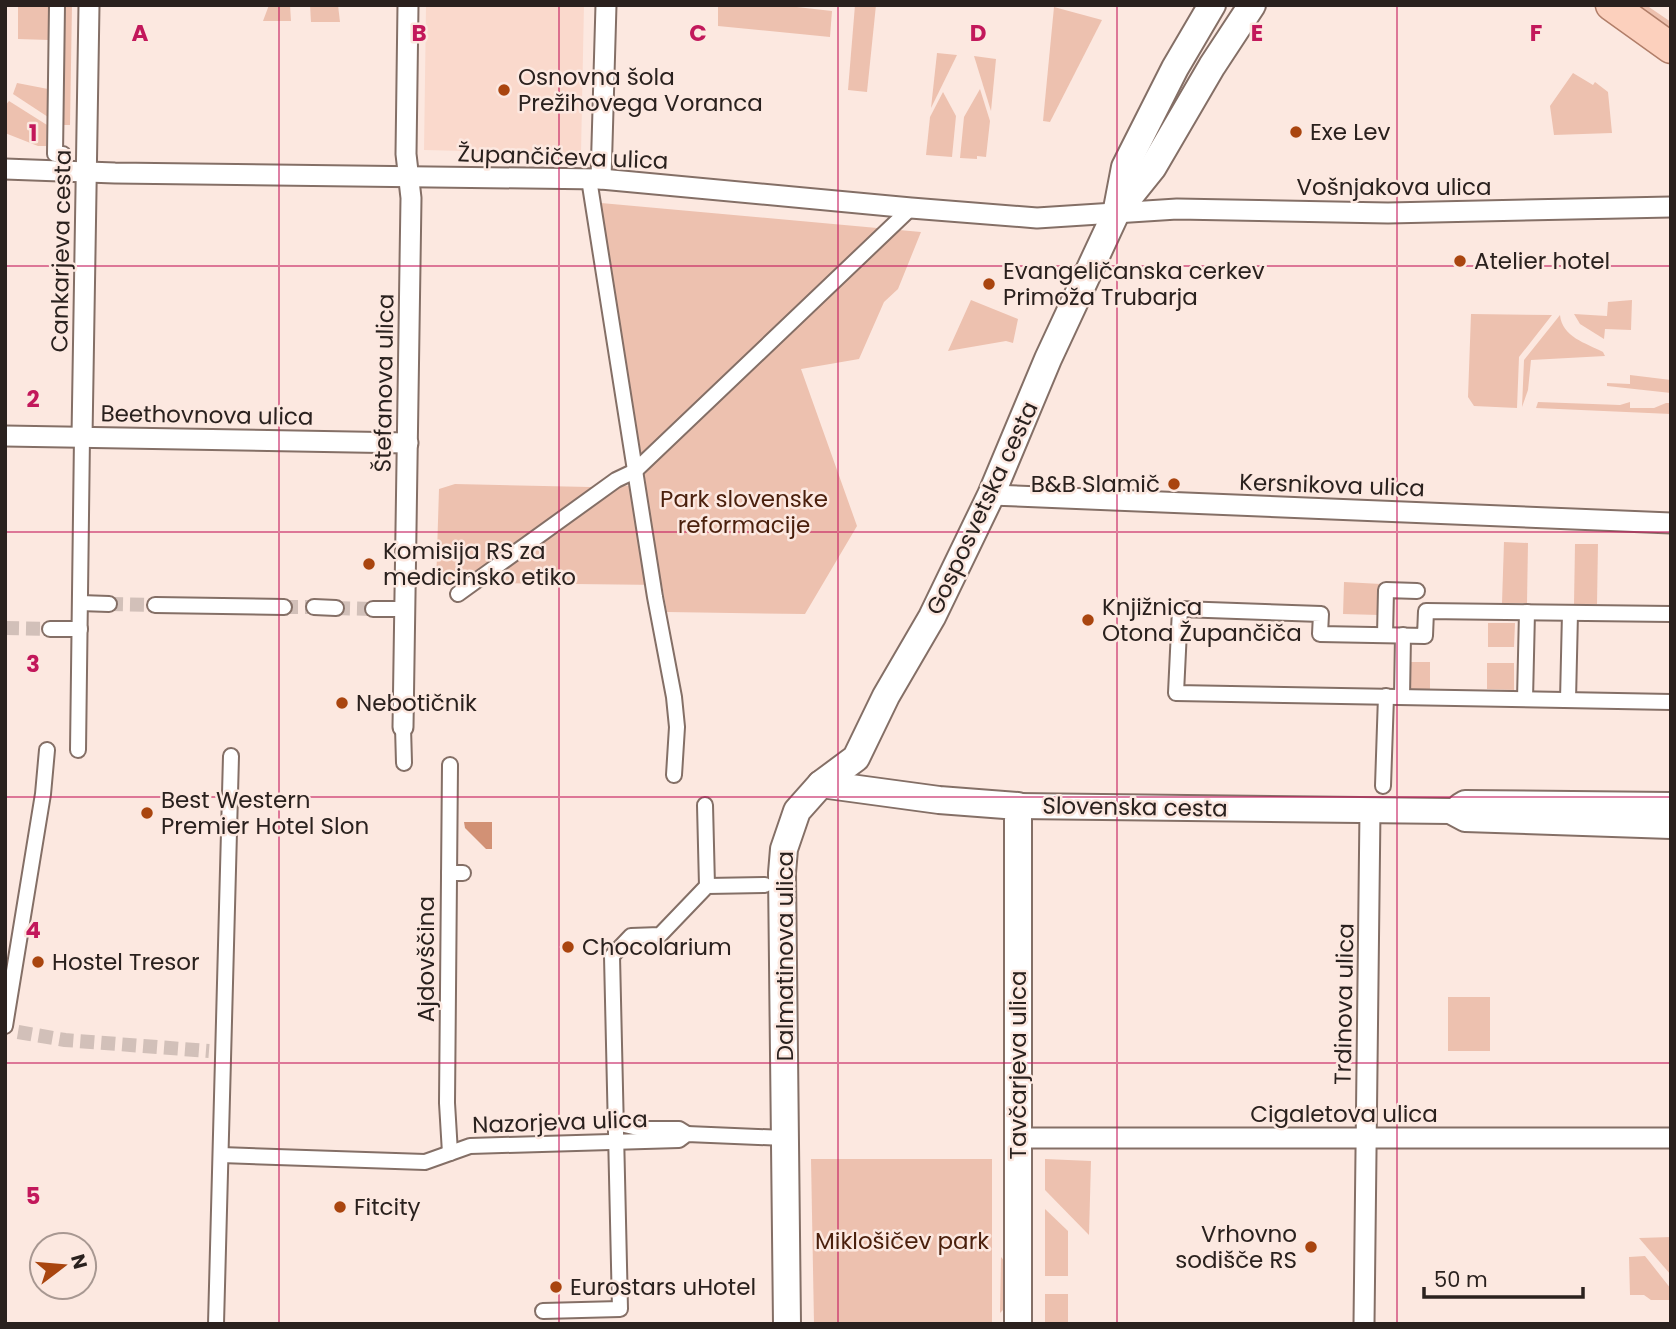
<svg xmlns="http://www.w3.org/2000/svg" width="1676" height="1329" viewBox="0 0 1676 1329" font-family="Poppins,sans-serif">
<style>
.built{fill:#fad9cc}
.green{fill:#edc1af}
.water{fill:#d29175}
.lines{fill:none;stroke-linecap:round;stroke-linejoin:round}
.pedestrian-tunnel{stroke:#d2c0b9;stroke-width:14;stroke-dasharray:14 7;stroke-linecap:butt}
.pedestrian-casing{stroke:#846f66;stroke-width:18}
.minor-casing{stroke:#846f66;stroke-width:23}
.tertiary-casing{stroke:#846f66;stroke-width:28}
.secondary-casing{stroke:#846f66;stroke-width:30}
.primary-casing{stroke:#b17e69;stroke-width:33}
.pedestrian{stroke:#fff;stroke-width:14}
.minor{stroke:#fff;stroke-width:19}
.tertiary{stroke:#fff;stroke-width:24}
.secondary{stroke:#fff;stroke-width:26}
.primary{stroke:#fcd0bd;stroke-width:30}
.grid{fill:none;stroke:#c2185b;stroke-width:2;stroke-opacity:0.55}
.poi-dot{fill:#a9450f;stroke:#fce8e0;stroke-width:2.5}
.labels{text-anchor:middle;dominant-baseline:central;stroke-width:5;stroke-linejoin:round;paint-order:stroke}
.poi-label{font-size:23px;fill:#2a211e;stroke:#fce8e0;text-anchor:start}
.street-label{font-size:23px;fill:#2a211e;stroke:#fce8e0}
.park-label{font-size:23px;fill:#4a1f0c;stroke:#fce8e0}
.grid-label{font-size:23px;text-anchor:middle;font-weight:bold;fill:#c2185b;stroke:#fce8e0;stroke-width:5;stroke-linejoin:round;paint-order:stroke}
</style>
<rect width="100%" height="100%" fill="#fce8e0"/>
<path class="built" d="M426,5H584L581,154L424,150Z"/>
<g class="green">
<path d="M18,5H50L49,40L18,39Z"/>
<path d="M65,5H72L70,125H64Z"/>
<path d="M269,5H290L291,21H263Z"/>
<path d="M310,5H338L340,22H311Z"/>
<path d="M718,5H779L832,11L830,37L718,26Z"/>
<path d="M855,5H876L867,92L848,90Z"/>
<path d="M1633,5H1646L1671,22V33Z"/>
<path d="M1054,7L1102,20L1050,122L1043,121Z"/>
<path d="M937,53L957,55L931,108Z"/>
<path d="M974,56L996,59L991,111Z"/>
<path d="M1573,73L1593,85L1595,82L1608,92L1612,133L1554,135L1550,106Z"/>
<path d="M17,83L48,89V117L13,94Z"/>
<path d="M980,89L990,121L986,157L977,156V159L960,158L964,117Z"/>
<path d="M943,92L956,116L952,157L926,155L930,117Z"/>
<path d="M9,101L47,125L46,146H38L5,133V106Z"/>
<path d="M601,203L921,232L898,289L884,302L859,359L801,369L857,526L805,614L667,612L662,585L490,583L463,580L453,586L436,585L439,489L455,484L590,487L646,485Z"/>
<path d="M971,300L1018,319L1013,343L1006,341L948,351Z"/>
<path d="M1632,300L1631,330L1605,329L1604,339L1580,324L1574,314L1607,316L1608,302Z"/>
<path d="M1471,314L1552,315L1519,357L1517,408L1474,406L1468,397Z"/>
<path d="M1560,315C1562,337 1586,343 1603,352L1605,356L1531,360L1528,390L1522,407L1524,360Z"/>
<path d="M1630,375L1671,380V393L1607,386V383L1630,384Z"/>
<path d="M1538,402L1620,405L1630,402V408H1654L1666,403H1671V414L1536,408Z"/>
<path d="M1504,542L1528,543L1527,603H1502Z"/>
<path d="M1575,544H1598L1597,604H1574Z"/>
<path d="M1344,582L1381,584L1379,615L1343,614Z"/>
<path d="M1488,623H1515L1514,647H1488Z"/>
<path d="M1408,662H1430V691L1407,690Z"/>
<path d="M1487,663H1514V690L1487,689Z"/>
<rect x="1448" y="997" width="42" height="54"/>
<path d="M811,1159H992V1324H814Z"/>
<path d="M1045,1159L1091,1161L1089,1235L1045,1190Z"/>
<path d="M1045,1209L1068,1231V1276H1045Z"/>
<path d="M1671,1237V1275L1639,1238Z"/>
<path d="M1645,1256L1671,1289V1300H1651L1644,1295H1630L1629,1257Z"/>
<path d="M1001,1257L1008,1265V1305L1000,1313Z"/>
<rect x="1045" y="1294" width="23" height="30"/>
</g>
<path class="water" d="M464,822H492V849H486L465,828Z"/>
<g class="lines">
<g class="pedestrian-tunnel">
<path d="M109,604L155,605"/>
<path d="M284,607H314"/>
<path d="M336,608L373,609"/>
<path d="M5,628L50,629"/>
<path d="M18,1032L65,1040L209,1051"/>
</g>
<defs>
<g id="pedestrian">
<path d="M57,5L55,154H63V172"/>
<path d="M589,179L655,597L674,697L677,727L674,775"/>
<path d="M458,594L616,480L635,471L911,208"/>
<path d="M80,603L109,604"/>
<path d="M155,605L284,607"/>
<path d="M314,607L336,608"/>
<path d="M373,609H405"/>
<path d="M1671,614L1426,611L1425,636L1320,634L1321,614L1180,609L1176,693L1671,702"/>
<path d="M50,629H80"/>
<path d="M1385,635L1386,590L1417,591"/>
<path d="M1402,697L1403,635"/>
<path d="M1525,699L1527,612"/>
<path d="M1568,700L1570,613"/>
<path d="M403,727L404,763"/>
<path d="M78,750L82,437"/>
<path d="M1383,786L1386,696"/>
<path d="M705,805L707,886"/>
<path d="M449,873H463"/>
<path d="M5,1026L43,794L47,750"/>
<path d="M616,1123L642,1129H679L687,1134"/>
<path d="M450,1153L447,1103L450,765"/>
<path d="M221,1155L425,1162L470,1146L679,1140L687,1134L785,1138"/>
<path d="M543,1311L620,1309L612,956L631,936L660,935L707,886L765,885"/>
<path d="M216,1324L231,756"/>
</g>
<g id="minor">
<path d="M5,169L115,173L601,179L911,208L1037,218L1177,209L1388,213L1671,207"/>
<path d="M601,179L606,5"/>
<path d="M5,436L408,443"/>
<path d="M82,437L89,5"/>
<path d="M991,495L1671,523"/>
<path d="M403,727L411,198L406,154L408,5"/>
<path d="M1017,1138H1671"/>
<path d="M1364,1324L1370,810"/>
</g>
<g id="tertiary">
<path d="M1018,806L1450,811L1465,819L1671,826"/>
<path d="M1460,806L1465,803L1671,805"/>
</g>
<g id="secondary">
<path d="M1117,209L1125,167L1175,68L1212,5"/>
<path d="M821,784L939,800L1018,806V1324"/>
<path d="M787,1324L782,873L784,849L797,811L821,784L856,758L886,696L932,617L991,495L1048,359L1116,213L1153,167L1212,66L1252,5"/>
</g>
<path id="primary" d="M1611,5L1671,48"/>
</defs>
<use href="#pedestrian" class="pedestrian-casing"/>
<use href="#minor" class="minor-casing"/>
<use href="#tertiary" class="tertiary-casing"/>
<use href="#secondary" class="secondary-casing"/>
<use href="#primary" class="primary-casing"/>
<use href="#pedestrian" class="pedestrian"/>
<use href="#minor" class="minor"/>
<use href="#tertiary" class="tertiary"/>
<use href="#secondary" class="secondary"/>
<use href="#primary" class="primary"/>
</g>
<path class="grid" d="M279,5V1324M559,5V1324M838,5V1324M1117,5V1324M1397,5V1324M5,266H1671M5,532H1671M5,797H1671M5,1063H1671"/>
<g class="poi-dot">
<circle cx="504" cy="90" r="7"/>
<circle cx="1296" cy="132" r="7"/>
<circle cx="1460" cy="261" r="7"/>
<circle cx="989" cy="284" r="7"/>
<circle cx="1174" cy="484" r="7"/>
<circle cx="369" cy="564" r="7"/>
<circle cx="1088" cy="620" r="7"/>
<circle cx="342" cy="703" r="7"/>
<circle cx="147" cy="813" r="7"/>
<circle cx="568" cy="947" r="7"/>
<circle cx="38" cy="962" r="7"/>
<circle cx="340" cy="1207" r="7"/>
<circle cx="1311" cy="1247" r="7"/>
<circle cx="556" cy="1287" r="7"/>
</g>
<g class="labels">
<g class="poi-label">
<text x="518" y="77">Osnovna šola<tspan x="518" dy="26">Prežihovega Voranca</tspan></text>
<text x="1310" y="132">Exe Lev</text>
<text x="1474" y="261">Atelier hotel</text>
<text x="1003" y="271">Evangeličanska cerkev<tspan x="1003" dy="26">Primoža Trubarja</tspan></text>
<text x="1160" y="484" text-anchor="end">B&amp;B Slamič</text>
<text x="383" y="551">Komisija RS za<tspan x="383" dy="26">medicinsko etiko</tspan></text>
<text x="1102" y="607">Knjižnica<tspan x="1102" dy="26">Otona Župančiča</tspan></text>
<text x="356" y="703">Nebotičnik</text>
<text x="161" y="800">Best Western<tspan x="161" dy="26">Premier Hotel Slon</tspan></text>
<text x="582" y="947">Chocolarium</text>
<text x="52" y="962">Hostel Tresor</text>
<text x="354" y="1207">Fitcity</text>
<text x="1297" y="1234" text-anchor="end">Vrhovno<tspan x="1297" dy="26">sodišče RS</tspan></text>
<text x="570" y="1287">Eurostars uHotel</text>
</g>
<g class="street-label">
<text transform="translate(563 157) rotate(2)">Župančičeva ulica</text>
<text x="1394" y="187">Vošnjakova ulica</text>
<text transform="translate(61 251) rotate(-89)">Cankarjeva cesta</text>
<text transform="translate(384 383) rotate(-89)">Štefanova ulica</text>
<text transform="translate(207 415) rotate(1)">Beethovnova ulica</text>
<text transform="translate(1332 485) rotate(2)">Kersnikova ulica</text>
<text transform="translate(982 508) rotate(-65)">Gosposvetska cesta</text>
<text transform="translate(1135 807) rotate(1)">Slovenska cesta</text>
<text transform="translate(785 956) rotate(-90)">Dalmatinova ulica</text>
<text transform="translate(426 959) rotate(-90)">Ajdovščina</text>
<text transform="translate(1344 1004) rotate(-89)">Trdinova ulica</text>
<text transform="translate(1018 1065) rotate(-90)">Tavčarjeva ulica</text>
<text x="1344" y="1114">Cigaletova ulica</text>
<text transform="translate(560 1122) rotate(-2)">Nazorjeva ulica</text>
</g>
<g class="park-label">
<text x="744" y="499">Park slovenske<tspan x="744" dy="26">reformacije</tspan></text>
<text x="902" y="1241">Miklošičev park</text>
</g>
</g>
<g class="grid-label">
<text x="140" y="41">A</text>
<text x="419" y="41">B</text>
<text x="698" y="41">C</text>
<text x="978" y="41">D</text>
<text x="1257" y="41">E</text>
<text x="1536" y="41">F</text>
<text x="33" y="141">1</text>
<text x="33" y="407">2</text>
<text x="33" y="672">3</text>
<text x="33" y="938">4</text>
<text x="33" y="1204">5</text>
</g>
<rect width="1676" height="1329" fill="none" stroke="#2a211e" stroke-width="14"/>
<g transform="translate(63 1266) rotate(74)"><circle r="33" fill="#fce8e0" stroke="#a89892" stroke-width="2"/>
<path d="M0-5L12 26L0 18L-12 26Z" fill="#a9450f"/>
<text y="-10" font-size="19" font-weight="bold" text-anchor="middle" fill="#2a211e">N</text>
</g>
<path d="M1424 1287v10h159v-10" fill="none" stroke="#2a211e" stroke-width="3.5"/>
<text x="1434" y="1287" font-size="21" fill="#2a211e" stroke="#fce8e0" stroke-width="5" paint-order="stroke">50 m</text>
</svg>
